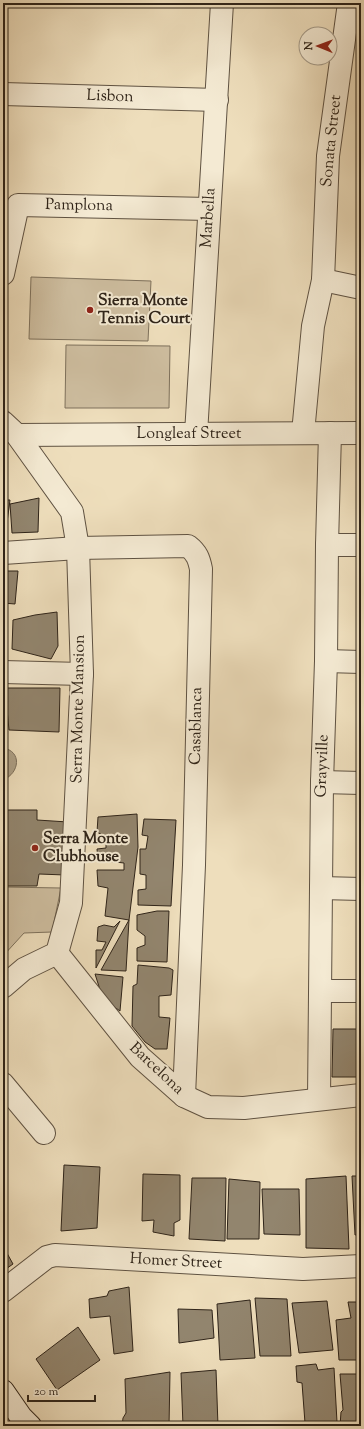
<svg xmlns="http://www.w3.org/2000/svg" width="364" height="1429" viewBox="0 0 364 1429" font-family="'Sorts Mill Goudy',serif">
<style>
.green{fill:#cebea0;stroke:#7e715c}
.water{fill:#ad9f85;stroke:#7b6e5a}
.building{fill:#92856e;stroke:#2f2419}
.lines{fill:none;stroke-linecap:round;stroke-linejoin:round}
.street-casing{stroke:#5f5242;stroke-width:24}
.secondary-casing{stroke:#2f2419;stroke-width:24}
.street{stroke:#f4ead3;stroke-width:22}
.secondary{stroke:#f4ead3;stroke-width:22}
.poi-dot{fill:#8f2418;stroke:#f4ead3;stroke-width:1.5}
.labels{text-anchor:middle;dominant-baseline:central;stroke-width:4;stroke-linejoin:round;paint-order:stroke}
.street-label{font-size:16px;fill:#2f2419;stroke:#f4ead3}
.poi-label{font-size:16px;font-weight:bold;fill:#2f2419;stroke:#f4ead3;text-anchor:start}
</style>
<rect width="100%" height="100%" fill="#eedebc"/>
<filter id="stains"><feTurbulence type="fractalNoise" baseFrequency=".005" numOctaves="4"/><feColorMatrix values="0 0 0 0 .2 0 0 0 0 .09 0 0 0 0 .02 0 0 0 .5 -.17"/></filter>
<radialGradient id="worn" r=".72"><stop offset=".6" stop-color="#630" stop-opacity="0"/><stop offset="1" stop-color="#630" stop-opacity=".3"/></radialGradient>
<g class="green">
<path d="M31,277L151,281L148,341L29,339Z"/>
<path d="M66,345L170,346L169,408H65Z"/>
<path d="M3,887L61,888L52,932L24,933L3,956Z"/>
</g>
<path class="water" d="M3,748C22,751 20,773 3,780Z"/>
<g class="building">
<path d="M39,498L38,532L12,533L10,504Z"/>
<path d="M3,500H10L6,530H3Z"/>
<path d="M3,571H18L15,604L3,603Z"/>
<path d="M57,612L58,646L51,659L12,649L13,620L35,615Z"/>
<path d="M5,688H60L59,732L9,730Z"/>
<path d="M3,810H37V820L68,822L65,875L39,874L37,886H3Z"/>
<path d="M137,814L138,847L129,920L105,916L108,888L98,886L97,870H124V863L98,860L97,849L106,848V837L97,832L98,817Z"/>
<path d="M144,819L176,820L171,906L138,905V890L146,889V875L140,874V849H146L148,836L142,835Z"/>
<path d="M157,911H169L167,962L137,961V948L145,945V936L137,930V915Z"/>
<path d="M129,920L126,971L101,970Z"/>
<path d="M120,921L96,968V950H102L106,942L97,941L98,927L104,925L114,927Z"/>
<path d="M138,965L169,968L173,970L171,995L159,996V1017L170,1018L167,1049H155L145,1042L132,1026L133,986L137,984Z"/>
<path d="M95,974L123,977L120,1011L103,999Z"/>
<path d="M333,1029H361V1077H332Z"/>
<path d="M64,1165L100,1167L97,1228L61,1231Z"/>
<path d="M143,1174L180,1175V1220L174,1223V1236L153,1232L154,1220L142,1221Z"/>
<path d="M346,1176L349,1249L306,1248V1179Z"/>
<path d="M352,1176H361V1234L355,1235Z"/>
<path d="M192,1178H226L225,1241L189,1239Z"/>
<path d="M229,1179L260,1182L259,1239H227Z"/>
<path d="M262,1189H299L300,1235L264,1234Z"/>
<path d="M3,1246L13,1264L3,1271Z"/>
<path d="M129,1287L133,1351L114,1354L110,1316L90,1318L89,1299L107,1296L109,1291Z"/>
<path d="M255,1298L287,1299L291,1356H260Z"/>
<path d="M250,1300L255,1358L220,1360L217,1304Z"/>
<path d="M327,1301L333,1350L299,1353L292,1303Z"/>
<path d="M348,1302H361V1360H339L336,1320L351,1318Z"/>
<path d="M178,1309L212,1310L214,1338L179,1343Z"/>
<path d="M78,1327L100,1360L57,1390L36,1359Z"/>
<path d="M316,1364L318,1370L334,1368L337,1422L305,1423L302,1383L297,1382L296,1366Z"/>
<path d="M216,1370L218,1426H183L181,1373Z"/>
<path d="M170,1372L169,1426H122L123,1418L126,1413L125,1379Z"/>
<path d="M340,1374H361V1423H358V1426H340L341,1412L343,1410Z"/>
</g>
<g class="lines">
<defs>
<g id="street">
<path d="M3,94L217,100"/>
<path d="M3,274L18,205L209,209"/>
<path d="M323,280L361,288"/>
<path d="M3,422L17,435L72,512L78,548L82,674L71,903L57,953L24,969L3,987"/>
<path d="M303,433L313,326L323,280L328,156L349,3"/>
<path d="M196,434L222,3"/>
<path d="M17,435L361,433"/>
<path d="M327,545H361"/>
<path d="M3,553L78,548L188,546C197,553 199,559 201,569L194,865L184,1096"/>
<path d="M326,661L361,662"/>
<path d="M3,672L82,674"/>
<path d="M322,782L361,783"/>
<path d="M321,888L361,889"/>
<path d="M57,953L140,1057L184,1096L208,1107L244,1108L361,1095"/>
<path d="M321,991H361"/>
<path d="M3,1084L44,1133"/>
<path d="M319,1099L322,782L326,661L327,545L330,433"/>
<path d="M3,1291L47,1257L55,1255L303,1269L361,1266"/>
</g>
<path id="secondary" d="M3,1391L21,1417L30,1426"/>
</defs>
<use href="#street" class="street-casing"/>
<use href="#secondary" class="secondary-casing"/>
<use href="#street" class="street"/>
<use href="#secondary" class="secondary"/>
</g>
<g class="poi-dot">
<circle cx="90" cy="310" r="4"/>
<circle cx="35" cy="848" r="4"/>
</g>
<g class="labels">
<g class="street-label">
<text transform="translate(110 97) rotate(2)">Lisbon</text>
<text transform="translate(332 141) rotate(-84)">Sonata Street</text>
<text transform="translate(79 206) rotate(1)">Pamplona</text>
<text transform="translate(209 218) rotate(-86)">Marbella</text>
<text x="189" y="434">Longleaf Street</text>
<text transform="translate(79 709) rotate(-89)">Serra Monte Mansion</text>
<text transform="translate(197 726) rotate(-89)">Casablanca</text>
<text transform="translate(323 766) rotate(-88)">Grayville</text>
<text transform="translate(156 1069) rotate(43)">Barcelona</text>
<text transform="translate(176 1262) rotate(3)">Homer Street</text>
</g>
<g class="poi-label">
<text x="98" y="301">Sierra Monte<tspan x="98" dy="18">Tennis Court</tspan></text>
<text x="43" y="839">Serra Monte<tspan x="43" dy="18">Clubhouse</tspan></text>
</g>
</g>
<rect width="364" height="1429" fill="none" stroke="#eedebc" stroke-width="16"/>
<rect x="4" y="4" width="356" height="1421" fill="none" stroke="#2f2419" stroke-width="2"/>
<rect x="8" y="8" width="348" height="1413" fill="none" stroke="#2f2419"/>
<g transform="translate(318 46) rotate(271)"><circle r="19" fill="#f4ead3" stroke="#a59b89"/>
<path d="M0-3L7 15L0 10L-7 15Z" fill="#8f2418"/>
<text y="-6" font-size="11" font-weight="bold" text-anchor="middle" fill="#2f2419">N</text>
</g>
<path d="M28 1395v6h67v-6" fill="none" stroke="#2f2419" stroke-width="2"/>
<text x="34" y="1395" font-size="12" fill="#2f2419" stroke="#f4ead3" stroke-width="3" paint-order="stroke">20 m</text>
<rect width="100%" height="100%" filter="url(#stains)"/>
<rect width="100%" height="100%" fill="url(#worn)"/>
</svg>
